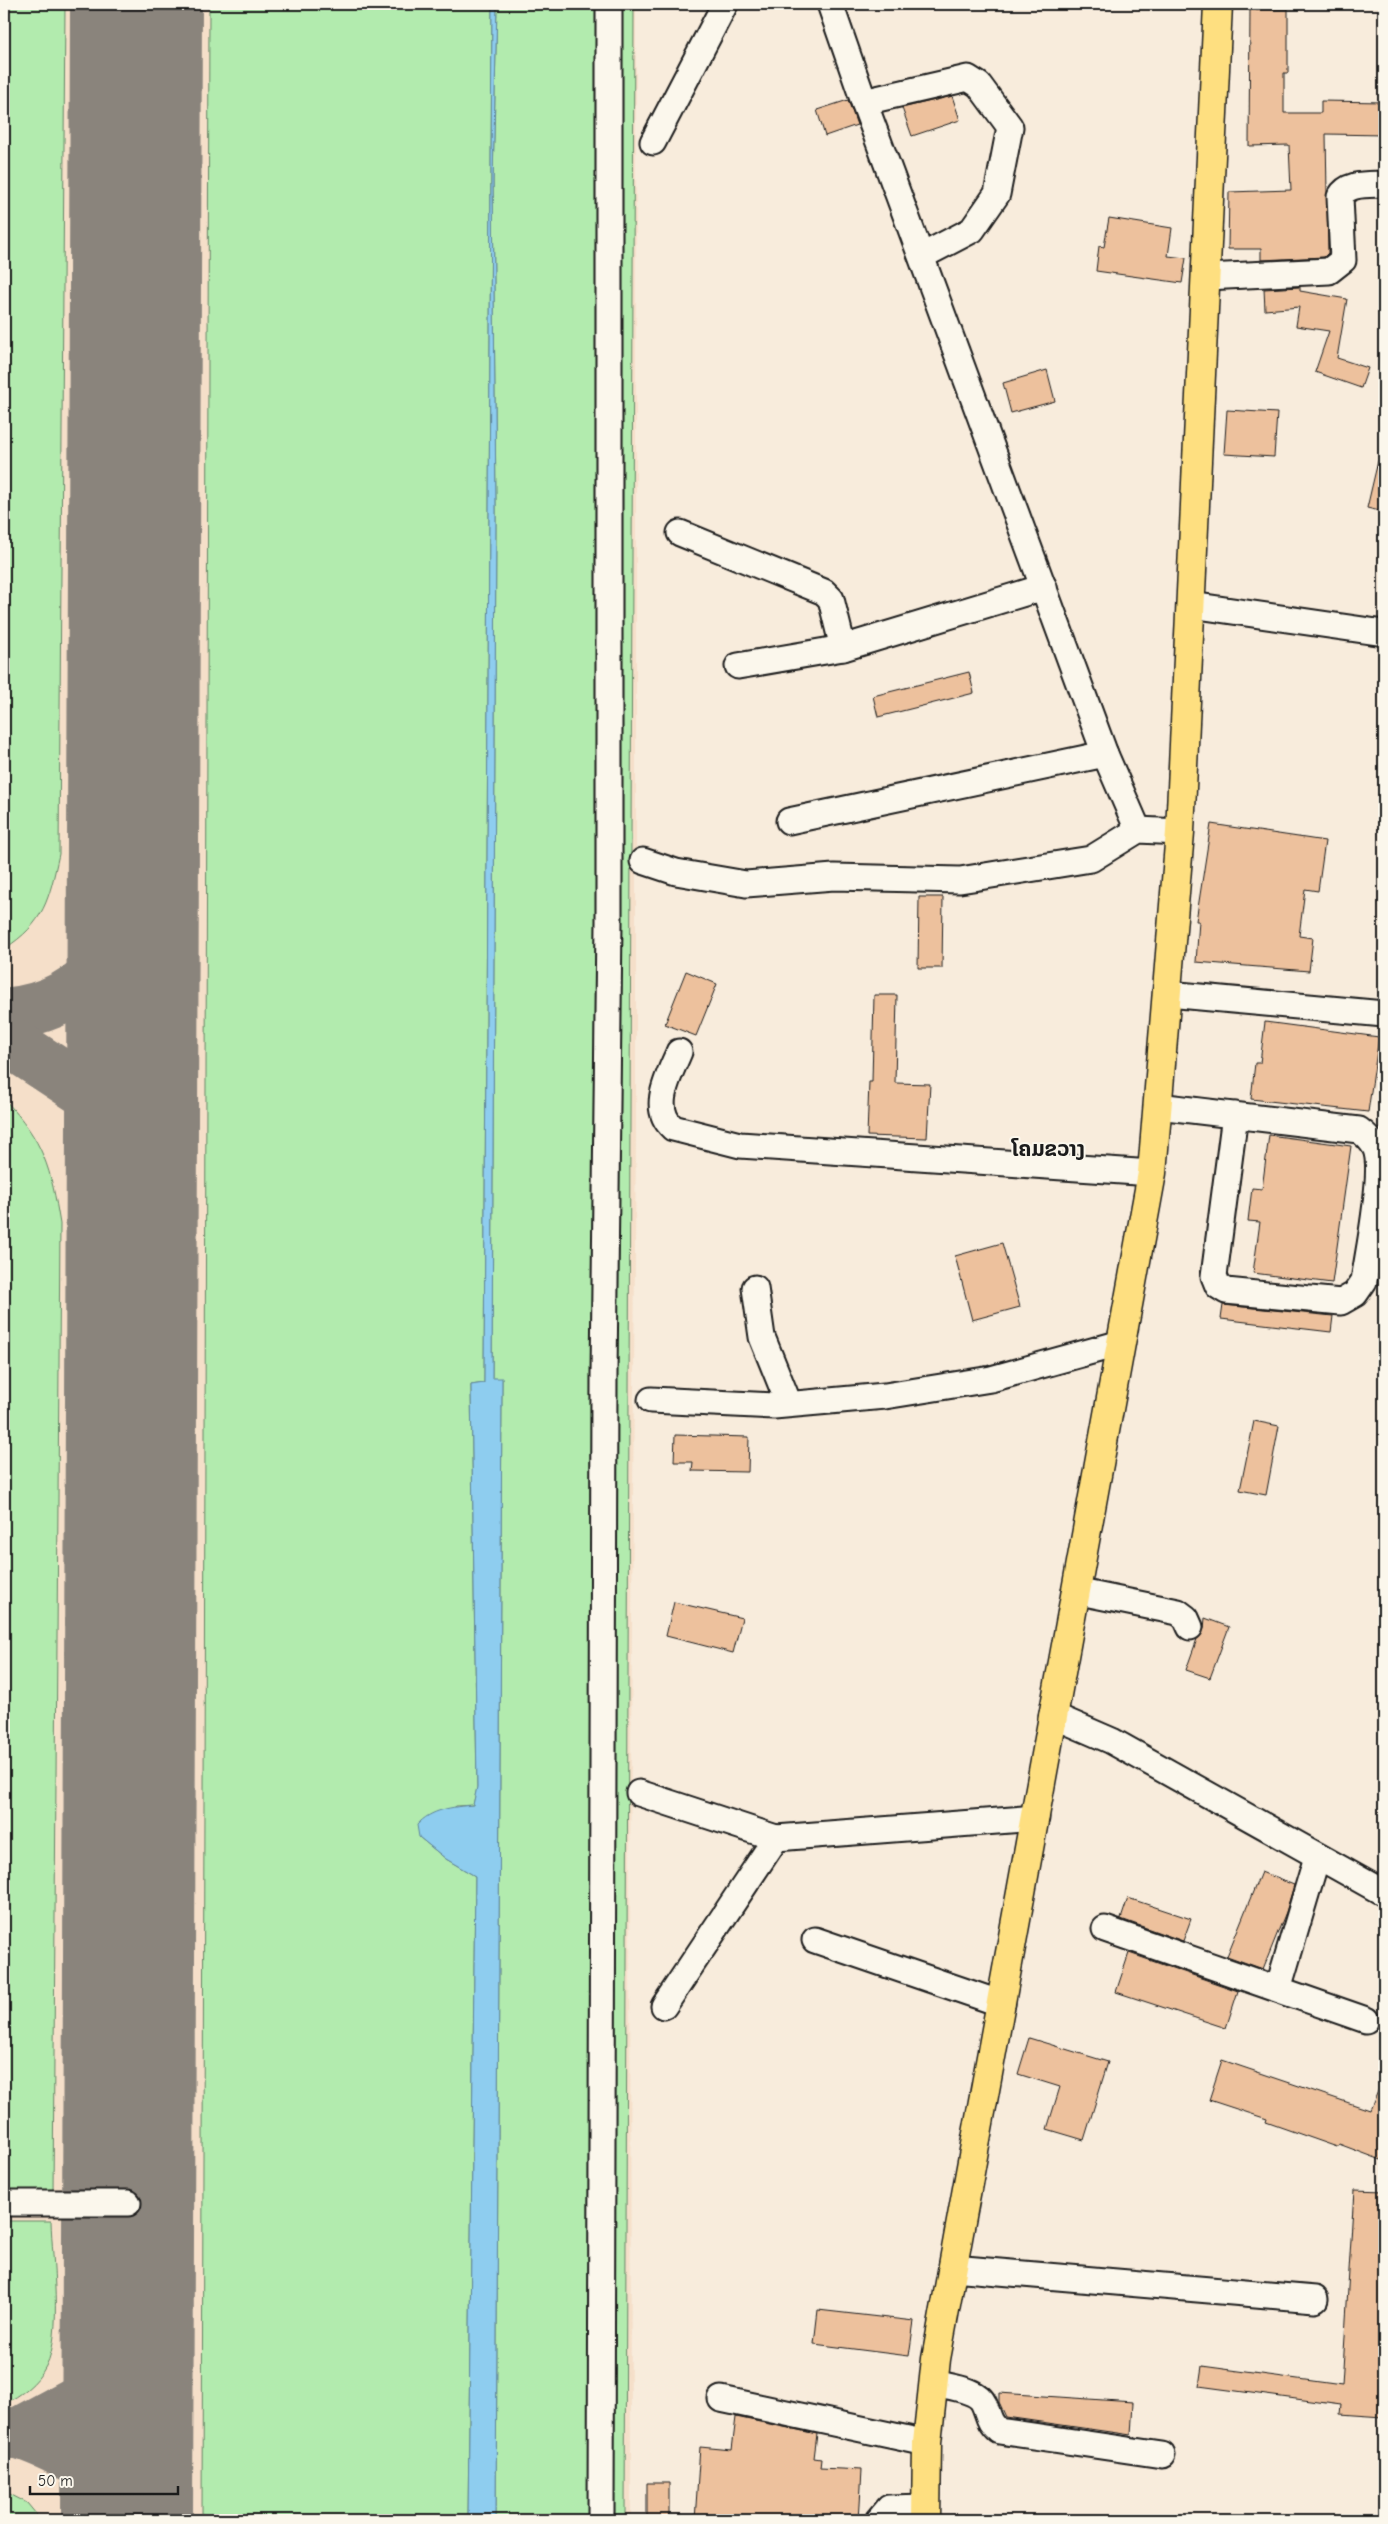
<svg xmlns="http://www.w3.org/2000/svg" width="1388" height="2524" viewBox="0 0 1388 2524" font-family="'Comic Neue','Noto Sans Lao',sans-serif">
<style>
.built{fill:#f5dfc9}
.green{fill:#b2ebae;stroke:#678465}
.water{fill:#8ecdef;stroke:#60869b}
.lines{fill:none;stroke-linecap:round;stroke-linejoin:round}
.taxiway{stroke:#8a847c;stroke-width:52}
.runway{stroke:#8a847c;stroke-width:132}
.building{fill:#edc19d;stroke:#1c1c1c}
.minor-casing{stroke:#1c1c1c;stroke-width:29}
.major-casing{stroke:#1c1c1c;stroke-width:31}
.minor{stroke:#fbf7ec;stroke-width:25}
.major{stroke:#fedf80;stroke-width:28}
.labels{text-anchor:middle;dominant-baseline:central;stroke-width:4;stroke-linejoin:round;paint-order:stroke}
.quarter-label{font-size:21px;font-weight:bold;fill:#1c1c1c;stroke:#fbf7ec}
</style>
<rect width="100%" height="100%" fill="#f8ecdc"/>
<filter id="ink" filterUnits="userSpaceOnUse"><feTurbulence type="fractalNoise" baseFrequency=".02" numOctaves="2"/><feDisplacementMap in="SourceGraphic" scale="10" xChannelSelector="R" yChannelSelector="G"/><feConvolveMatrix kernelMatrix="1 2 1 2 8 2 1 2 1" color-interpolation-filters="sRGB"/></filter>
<g filter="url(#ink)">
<path class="built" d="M4,4H636V1130L630,1865L631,2520H4Z"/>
<g class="green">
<path d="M4,4H65L59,854C49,899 45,923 4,949Z"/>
<path d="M209,4H492L484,1383L471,1385L477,1788L473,1805L456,1806L419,1837L446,1859L475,1876L468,2520H202Z"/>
<path d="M497,4H634L625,2520H496L502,1379L492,1378L496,510L493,180Z"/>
<path d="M4,1099C44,1141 51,1169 60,1224L53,2196L4,2199Z"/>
<path d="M4,2221H51C52,2258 63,2334 46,2366C37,2384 21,2395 4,2404Z"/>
<path d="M4,2491L27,2503L41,2520H4Z"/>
</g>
<path class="water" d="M492,4H497L493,180L496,510L492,1378H502L496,2520H468L475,1876L446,1859L419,1837L417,1825C431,1809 452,1807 473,1805L477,1787L471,1385L484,1383Z"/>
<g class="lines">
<g class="taxiway">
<path d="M4,1014C48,1011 85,990 112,955C120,944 126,929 133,917"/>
<path d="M4,1038L132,1122"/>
<path d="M4,2433H19L80,2400L103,2382L128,2345"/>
<path d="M19,2433C65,2449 108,2472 124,2520"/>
</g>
<path class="runway" d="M127,2520L136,4"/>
</g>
<g class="building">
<path d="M1250,9H1288V73H1284V113H1321V101L1384,102V135L1326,134L1328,253L1324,257L1261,260V249H1228L1229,192L1291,190L1289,145L1249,146Z"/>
<path d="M952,96L960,120L912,136L902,108Z"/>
<path d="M848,100L857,125L825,136L817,110Z"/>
<path d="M1109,218L1172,228L1168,256L1186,258L1182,283L1096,271L1099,246L1104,247Z"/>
<path d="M1300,287V291L1347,299L1337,358L1368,368L1361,388L1315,372L1329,331L1296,326L1299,307L1265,310L1264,289Z"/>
<path d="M1047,370L1055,401L1011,413L1003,383Z"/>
<path d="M1227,410L1277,413L1274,457L1224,454Z"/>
<path d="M1378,461H1384V512L1367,508Z"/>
<path d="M969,672L974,693L878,717L873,696Z"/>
<path d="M1211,824L1325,841L1318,891L1305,889L1299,936L1313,938L1309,971L1196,962L1199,921H1196Z"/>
<path d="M919,897H943L942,968H918Z"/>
<path d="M686,971L717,984L696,1036L665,1024Z"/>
<path d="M874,995H897L895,1083L930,1084L927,1138L867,1136L869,1082H872Z"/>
<path d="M1265,1022L1379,1037L1368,1112L1251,1099L1255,1063H1260Z"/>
<path d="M1269,1135L1351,1146L1332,1283L1253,1273L1260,1222L1248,1221L1252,1188L1262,1189Z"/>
<path d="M1002,1243L1020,1307L972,1320L955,1256Z"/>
<path d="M1223,1305L1333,1316L1331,1332L1221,1319Z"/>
<path d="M1254,1421L1279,1426L1266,1495L1240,1490Z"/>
<path d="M675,1435L749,1437L748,1472L692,1471L693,1462H674Z"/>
<path d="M674,1602L742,1618L733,1653L666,1636Z"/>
<path d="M1205,1618L1229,1627L1210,1678L1186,1670L1197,1639L1204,1629Z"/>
<path d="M1261,1872L1294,1885L1286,1912L1263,1969L1227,1956Z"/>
<path d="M1128,1898L1191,1919L1183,1941L1121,1919Z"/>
<path d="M1129,1953L1238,1991L1226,2028L1116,1992Z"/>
<path d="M1029,2038L1108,2062L1084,2140L1047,2129L1060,2087L1018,2074Z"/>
<path d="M1222,2060L1370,2110L1384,2077V2161L1339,2144L1337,2147L1266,2122L1267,2119L1209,2100Z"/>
<path d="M1354,2190L1384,2191V2417L1340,2414L1341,2405L1199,2386L1202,2366L1342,2385Z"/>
<path d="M818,2310L914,2321L909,2356L814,2344Z"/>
<path d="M999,2393L1133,2402L1131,2435L1006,2417L999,2402Z"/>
<path d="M736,2417L817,2434L814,2458L821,2459L820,2468L862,2470L859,2520H695L700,2447L732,2450Z"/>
<path d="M647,2483H669V2518L647,2519Z"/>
</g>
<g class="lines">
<defs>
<g id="minor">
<path d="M830,4L864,102L1105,754L1138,830"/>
<path d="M864,102L968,78L979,85L1010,127L997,194L972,230L922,256"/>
<path d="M653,142L725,4"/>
<path d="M1206,277L1329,271L1343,260L1340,197C1348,182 1369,185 1384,184"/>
<path d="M680,533L824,592L831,599L843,648"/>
<path d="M1191,605L1384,633"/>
<path d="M738,666L843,648L1044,587"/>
<path d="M789,821L1105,754"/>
<path d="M643,861L676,872L746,884L834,877L960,880L1091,859L1138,830L1180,832"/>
<path d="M1168,994L1384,1014"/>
<path d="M679,1052C669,1076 650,1108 673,1128L740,1145L1152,1173"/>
<path d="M1158,1106L1359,1130C1366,1135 1371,1140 1375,1147C1386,1169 1368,1253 1364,1281L1355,1294L1341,1302L1226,1291L1218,1286L1214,1276L1235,1115"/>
<path d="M755,1288L762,1337L789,1404"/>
<path d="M651,1400L774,1406L885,1396L991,1379L1121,1343"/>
<path d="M1075,1591L1178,1612L1186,1618L1190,1627"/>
<path d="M1052,1715L1112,1741L1384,1893"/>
<path d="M639,1793L776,1838L664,2006"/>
<path d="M776,1838L1036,1818"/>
<path d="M1105,1929L1366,2020"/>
<path d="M815,1940L1002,2004"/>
<path d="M1278,1989L1317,1857"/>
<path d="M4,2203H128"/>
<path d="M953,2268L1315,2299"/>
<path d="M934,2383C948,2387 978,2389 984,2404C989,2415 988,2422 999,2431L1162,2455"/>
<path d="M721,2399L927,2443"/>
<path d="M601,2520L604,1375L609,922V4"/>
<path d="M879,2520L889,2508L926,2507"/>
</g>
<path id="major" d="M926,2520L927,2443L936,2359L1152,1173L1180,832L1218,4"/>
</defs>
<use href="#minor" class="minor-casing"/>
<use href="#major" class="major-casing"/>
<use href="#minor" class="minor"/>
<use href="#major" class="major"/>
</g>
</g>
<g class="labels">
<g class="quarter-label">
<text x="1048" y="1149">ໂຄມຂວາງ</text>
</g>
</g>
<rect width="1388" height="2524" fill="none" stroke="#fbf7ec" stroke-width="20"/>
<rect x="10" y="10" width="1368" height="2504" fill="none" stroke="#1c1c1c" stroke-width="2" filter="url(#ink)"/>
<path d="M30 2486v8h148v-8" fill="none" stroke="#1c1c1c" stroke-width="2.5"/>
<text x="38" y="2486" font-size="15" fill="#1c1c1c" stroke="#fbf7ec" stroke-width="4" paint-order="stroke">50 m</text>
</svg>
